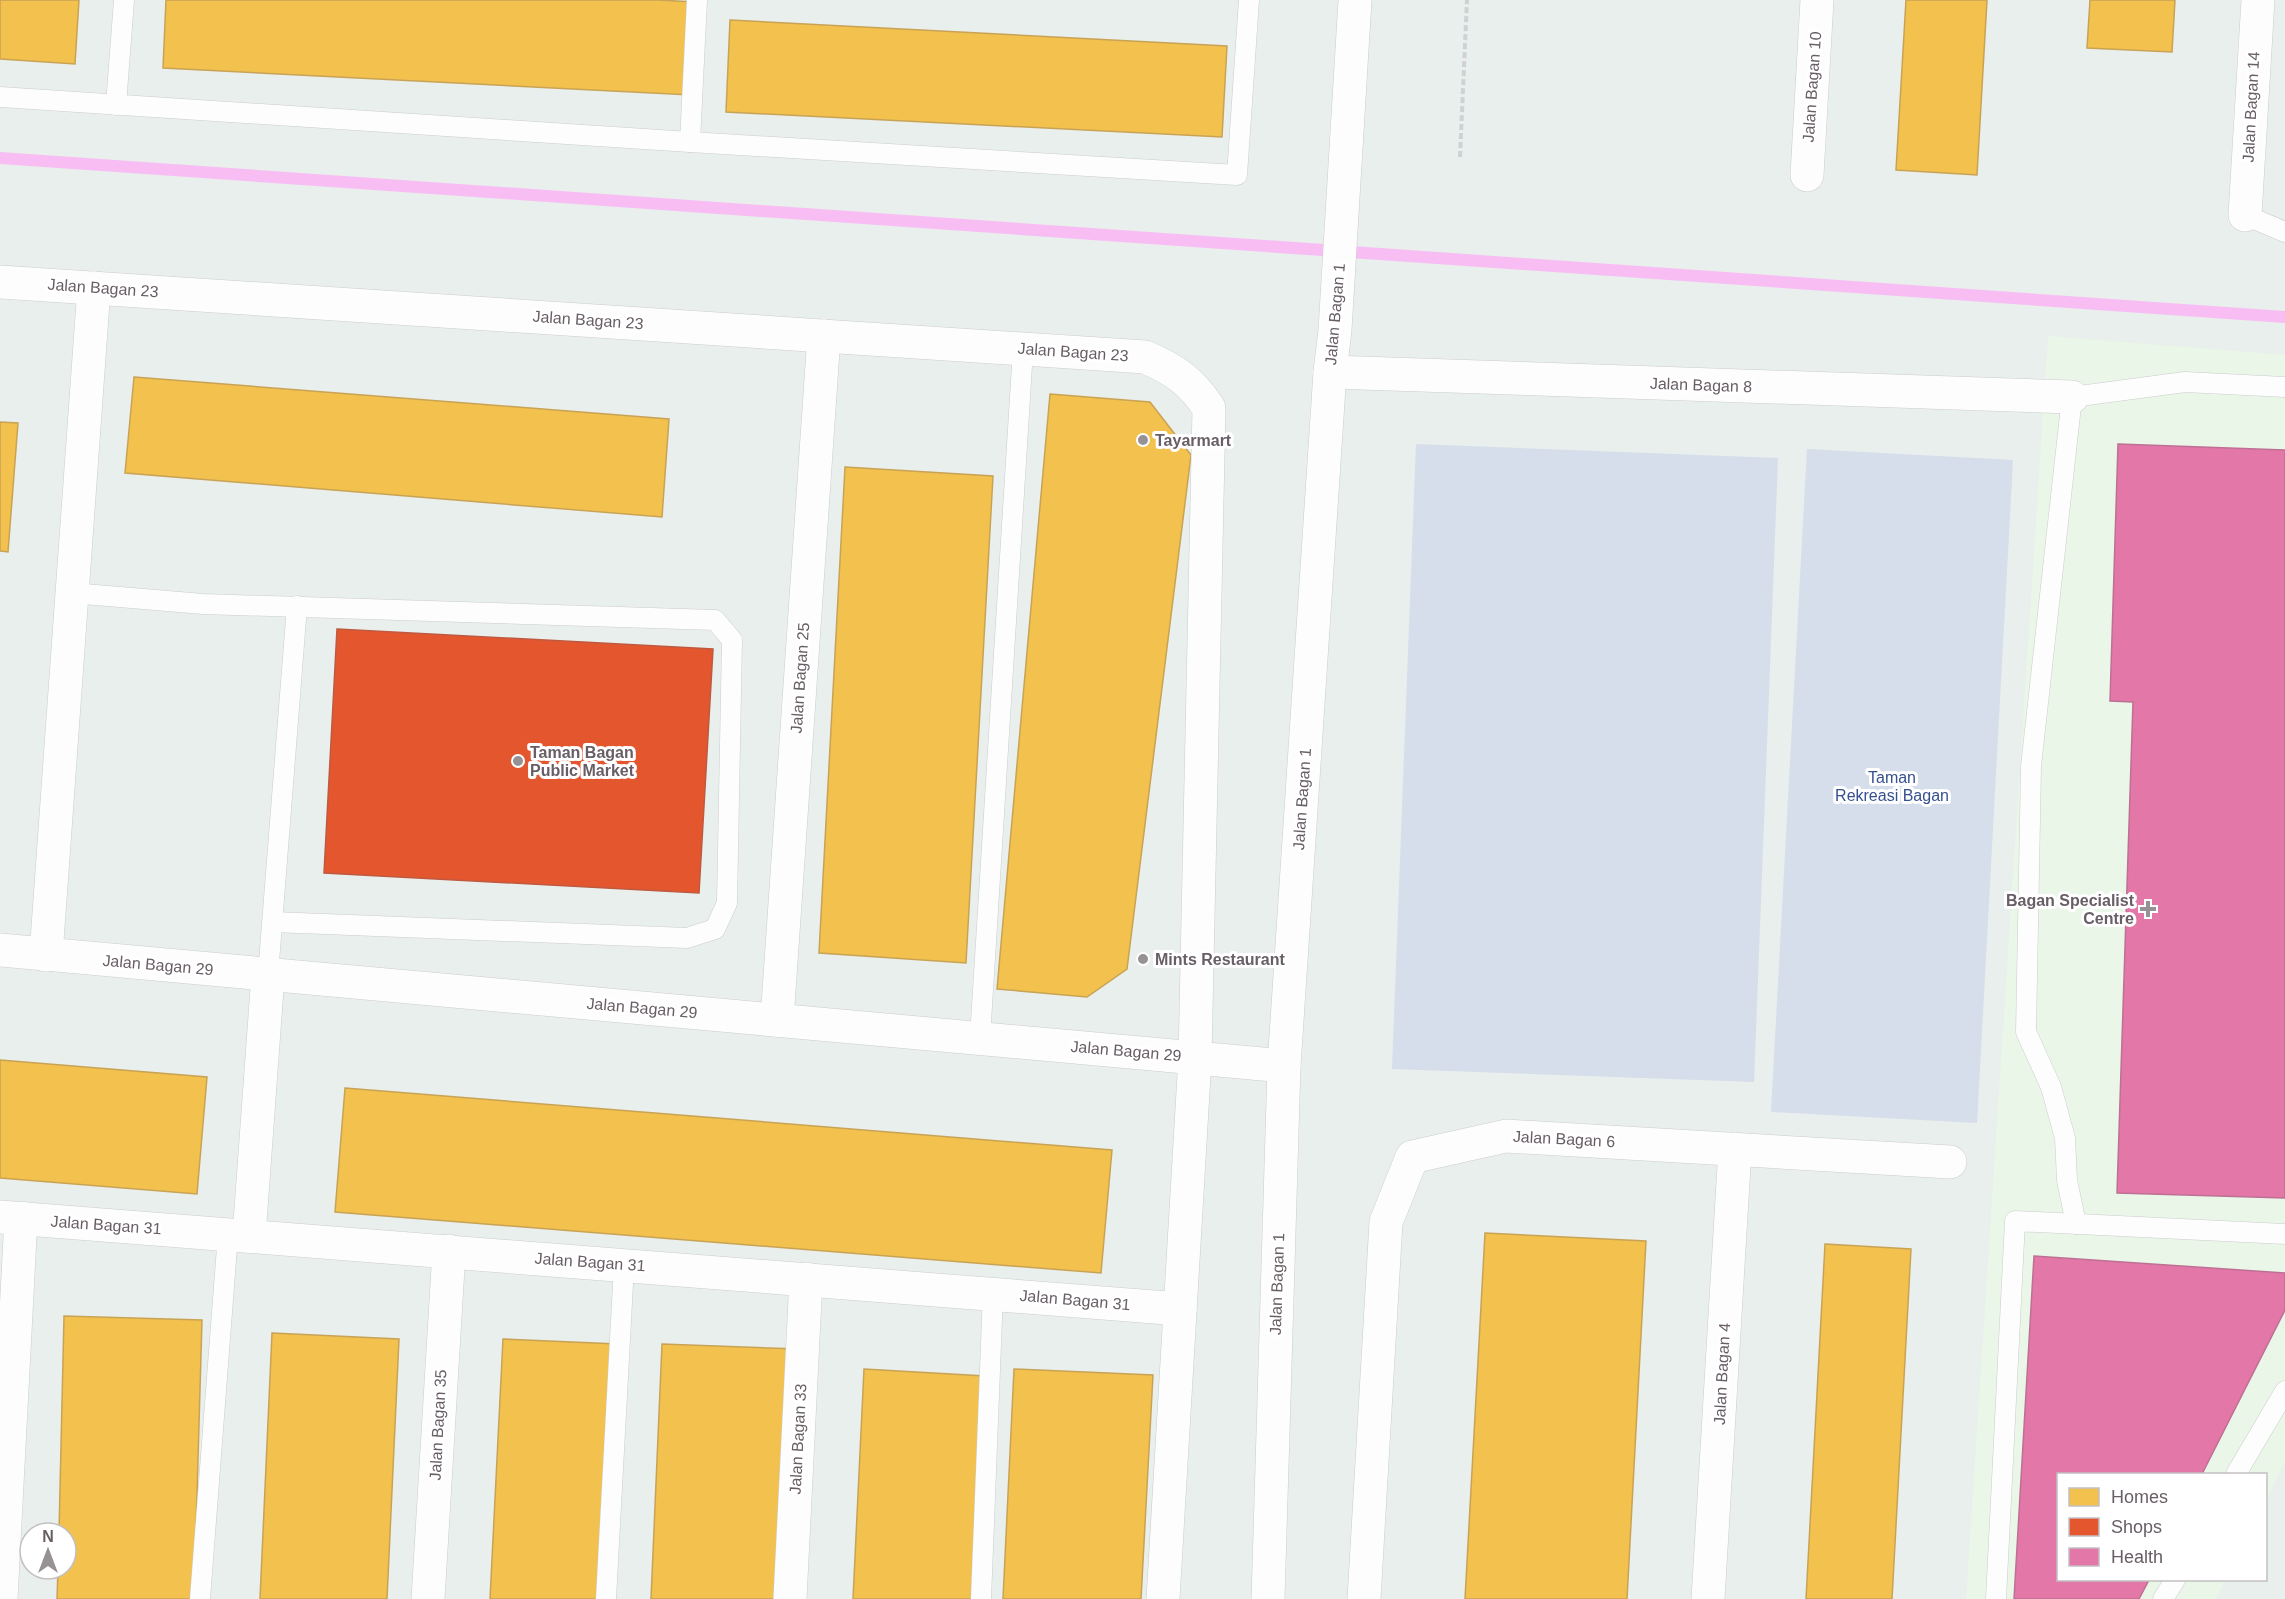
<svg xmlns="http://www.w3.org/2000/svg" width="2285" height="1599" viewBox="0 0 2285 1599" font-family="Arial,sans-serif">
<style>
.medical{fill:#eaf6e8}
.green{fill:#d5deea}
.homes{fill:#f2c14e;stroke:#c9a355;stroke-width:1.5}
.shops{fill:#e4572e;stroke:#bf593f;stroke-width:1.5}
.health{fill:#e377a8;stroke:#be7094;stroke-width:1.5}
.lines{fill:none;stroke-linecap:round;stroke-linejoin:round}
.stream{stroke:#f8bef4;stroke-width:12}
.service-casing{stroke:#cccccd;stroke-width:21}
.minor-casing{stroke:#cccccd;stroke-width:34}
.tertiary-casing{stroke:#cccccd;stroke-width:34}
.path{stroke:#d0d0d6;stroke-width:4;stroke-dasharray:6 3;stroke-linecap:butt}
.service{stroke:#fcfdfc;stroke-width:20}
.minor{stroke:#fcfdfc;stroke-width:33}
.tertiary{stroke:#fcfdfc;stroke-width:33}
.poi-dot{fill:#959195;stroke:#fff;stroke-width:2}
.labels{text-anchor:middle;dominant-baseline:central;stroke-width:6;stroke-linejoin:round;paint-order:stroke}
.street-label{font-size:16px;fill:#685e66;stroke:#fff}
.poi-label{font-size:16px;font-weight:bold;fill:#685e66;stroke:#fff;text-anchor:start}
.park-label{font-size:16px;fill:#36518f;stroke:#fff}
</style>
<rect width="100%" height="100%" fill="#e9efec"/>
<path class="medical" d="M2048,336L2285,355V1462L2266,1499V1474H2058V1580H2225L2216,1599H1966Z"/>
<g class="green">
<path d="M1416,444L1778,458L1754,1082L1392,1069Z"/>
<path d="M1807,449L2013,460L1977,1123L1771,1112Z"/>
</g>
<g class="homes">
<path d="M0,0H79L75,64L0,59Z"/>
<path d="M166,0H658L696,2L691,95L163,68Z"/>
<path d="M1906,0H1987L1977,175L1896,170Z"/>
<path d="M2090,0H2175L2172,52L2087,48Z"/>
<path d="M730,20L1227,46L1222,137L726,112Z"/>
<path d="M134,377L669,419L662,517L125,473Z"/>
<path d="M1050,394L1150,402L1191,455L1127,969L1087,997L997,989Z"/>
<path d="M0,422L18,423L8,552L0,551Z"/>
<path d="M845,467L993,476L966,963L819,953Z"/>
<path d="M0,1060L207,1077L197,1194L0,1178Z"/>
<path d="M345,1088L1112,1150L1101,1273L335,1212Z"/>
<path d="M1485,1233L1646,1241L1627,1599H1465Z"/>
<path d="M1825,1244L1911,1249L1892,1599H1806Z"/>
<path d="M64,1316L202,1320L194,1599H57L58,1569H66V1533H59Z"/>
<path d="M272,1333L399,1339L387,1599H260Z"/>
<path d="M503,1339L618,1344L605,1599H490Z"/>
<path d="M662,1344L798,1349L786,1599H651Z"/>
<path d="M864,1369L985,1376L972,1599H853Z"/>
<path d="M1014,1369L1153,1375L1141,1599H1003Z"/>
</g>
<path class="shops" d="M337,629L713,649L699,893L324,873Z"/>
<g class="health">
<path d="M2118,444L2285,450V1198L2117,1193L2133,702L2110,701Z"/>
<path d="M2034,1256L2285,1273V1310L2202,1474H2058V1580H2149L2139,1599H2014Z"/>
</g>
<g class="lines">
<path class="stream" d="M0,158L2285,317"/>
<defs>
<g id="service">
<path d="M0,97L690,142L1237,175L1249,0"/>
<path d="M116,105L124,0"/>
<path d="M690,142L697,0"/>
<path d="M2245,215L2285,232"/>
<path d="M72,593L203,604L715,620L732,640L727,903L715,929L687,938L273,922"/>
<path d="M268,975L297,606"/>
<path d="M980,1038L1023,349"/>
<path d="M2076,1224L2067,1180L2065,1138L2051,1087L2026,1032L2031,766L2072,397L2185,382L2285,387"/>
<path d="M2236,1474L2285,1391"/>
<path d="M200,1599L228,1234"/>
<path d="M606,1599L624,1265"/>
<path d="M981,1599L993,1293"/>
<path d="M1996,1599L2015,1221L2285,1234"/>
<path d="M2163,1599L2175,1580"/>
</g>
<g id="minor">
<path d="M1807,175L1817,0"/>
<path d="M2245,215L2258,0"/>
<path d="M0,282L1145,357C1175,370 1190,380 1209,408L1195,1058L1163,1599"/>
<path d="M1330,372L2072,397"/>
<path d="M0,950L1284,1066"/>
<path d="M46,955L94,288"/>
<path d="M777,1020L824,336"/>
<path d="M0,1217L1180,1309"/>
<path d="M249,1236L268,975"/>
<path d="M1,1599L21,1218"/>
<path d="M428,1599L449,1251"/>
<path d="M790,1599L806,1279"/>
<path d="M1364,1599L1386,1222L1412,1157L1506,1136L1950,1162"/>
<path d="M1708,1599L1735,1149"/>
</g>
<path id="tertiary" d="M1268,1599L1284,1066L1330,372L1335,330L1355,0"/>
</defs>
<use href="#service" class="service-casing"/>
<use href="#minor" class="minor-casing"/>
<use href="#tertiary" class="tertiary-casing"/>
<path class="path" d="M1460,157L1467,0"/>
<use href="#service" class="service"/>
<use href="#minor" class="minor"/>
<use href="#tertiary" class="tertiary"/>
</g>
<g class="poi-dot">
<circle cx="1143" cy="440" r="6"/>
<circle cx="518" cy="761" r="6"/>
<path d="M2145 900h6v6h6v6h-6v6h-6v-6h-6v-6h6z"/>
<circle cx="1143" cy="959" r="6"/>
</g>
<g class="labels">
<g class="street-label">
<text transform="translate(1812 87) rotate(-86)">Jalan Bagan 10</text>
<text transform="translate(2251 107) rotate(-87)">Jalan Bagan 14</text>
<text transform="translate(103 288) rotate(4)">Jalan Bagan 23</text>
<text transform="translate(1335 314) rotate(-85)">Jalan Bagan 1</text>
<text transform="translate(588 320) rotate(4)">Jalan Bagan 23</text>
<text transform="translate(1073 352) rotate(4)">Jalan Bagan 23</text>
<text transform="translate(1701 385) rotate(2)">Jalan Bagan 8</text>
<text transform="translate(800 678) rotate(-86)">Jalan Bagan 25</text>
<text transform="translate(1302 799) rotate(-86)">Jalan Bagan 1</text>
<text transform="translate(158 965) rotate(5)">Jalan Bagan 29</text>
<text transform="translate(642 1008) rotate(5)">Jalan Bagan 29</text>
<text transform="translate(1126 1051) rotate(5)">Jalan Bagan 29</text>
<text transform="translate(1564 1139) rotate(3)">Jalan Bagan 6</text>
<text transform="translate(106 1225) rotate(4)">Jalan Bagan 31</text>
<text transform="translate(590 1262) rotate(4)">Jalan Bagan 31</text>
<text transform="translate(1277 1284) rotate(-88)">Jalan Bagan 1</text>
<text transform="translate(1075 1300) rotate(5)">Jalan Bagan 31</text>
<text transform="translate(1722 1374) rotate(-87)">Jalan Bagan 4</text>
<text transform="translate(438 1425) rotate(-87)">Jalan Bagan 35</text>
<text transform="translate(798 1439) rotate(-87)">Jalan Bagan 33</text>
</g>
<g class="poi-label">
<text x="1155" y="440">Tayarmart</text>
<text x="530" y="752">Taman Bagan<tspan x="530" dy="18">Public Market</tspan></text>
<text x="2134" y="900" text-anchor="end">Bagan Specialist<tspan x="2134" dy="18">Centre</tspan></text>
<text x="1155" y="959">Mints Restaurant</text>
</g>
<g class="park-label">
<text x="1892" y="777">Taman<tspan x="1892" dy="18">Rekreasi Bagan</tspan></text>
</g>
</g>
<rect x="2057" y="1473" width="210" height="108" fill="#ffffff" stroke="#c3bfc2" stroke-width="1.5"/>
<rect x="2069" y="1488" width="30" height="18" fill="#f2c14e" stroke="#c3bfc2" stroke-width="1.5"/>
<text x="2111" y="1503" font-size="18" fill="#685e66">Homes</text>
<rect x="2069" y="1518" width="30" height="18" fill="#e4572e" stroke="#c3bfc2" stroke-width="1.5"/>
<text x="2111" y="1533" font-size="18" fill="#685e66">Shops</text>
<rect x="2069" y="1548" width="30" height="18" fill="#e377a8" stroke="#c3bfc2" stroke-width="1.5"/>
<text x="2111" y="1563" font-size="18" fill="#685e66">Health</text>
<g transform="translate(48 1551)"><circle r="28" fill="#ffffff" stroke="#c3bfc2" stroke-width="1.5"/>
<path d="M0-4.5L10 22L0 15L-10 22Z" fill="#959195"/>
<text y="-9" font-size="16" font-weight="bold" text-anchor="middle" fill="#685e66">N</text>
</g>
</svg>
